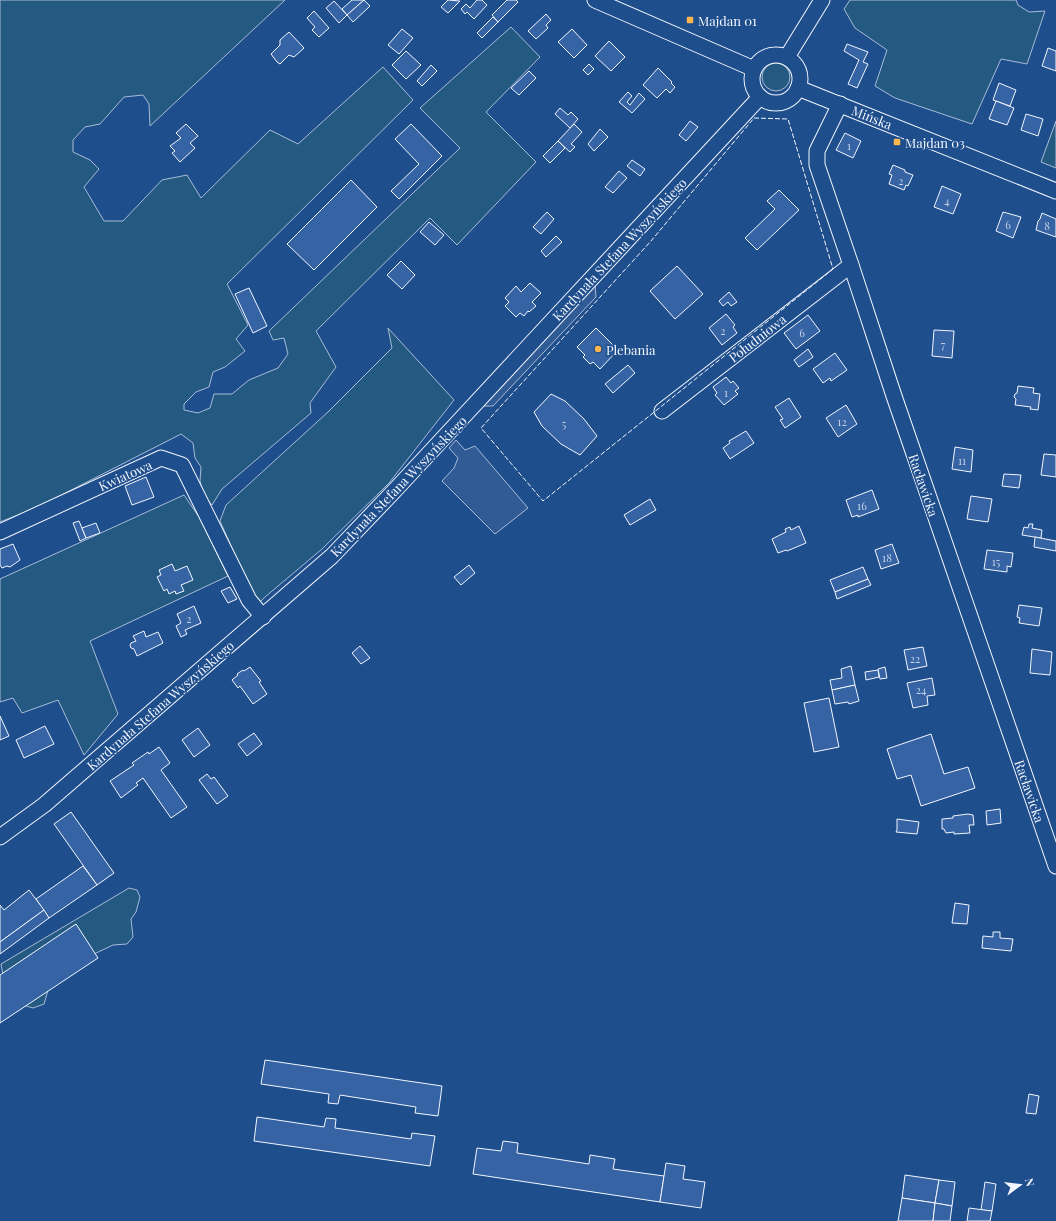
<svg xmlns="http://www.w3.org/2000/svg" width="1056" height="1221" viewBox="0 0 1056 1221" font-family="'Playfair Display',serif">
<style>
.green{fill:#245a82;stroke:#a8bbd7}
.parking{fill:#305b95;stroke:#a8bbd7}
.building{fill:#3563a3;stroke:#f2f6ff}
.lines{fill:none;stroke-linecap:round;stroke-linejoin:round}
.minor-casing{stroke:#f2f6ff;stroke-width:17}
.minor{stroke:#1f4e8c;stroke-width:15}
.fence{stroke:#f2f6ff;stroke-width:1;stroke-dasharray:5 2;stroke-linecap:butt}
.poi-dot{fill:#ffb74d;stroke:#1f4e8c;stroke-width:1.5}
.labels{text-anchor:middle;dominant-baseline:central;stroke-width:3;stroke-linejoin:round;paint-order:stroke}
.number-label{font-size:11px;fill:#c3d1e8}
.poi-label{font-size:13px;fill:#f2f6ff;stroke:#1f4e8c;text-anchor:start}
.street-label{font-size:13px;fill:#f2f6ff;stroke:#1f4e8c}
</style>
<rect width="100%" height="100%" fill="#1f4e8c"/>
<g class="green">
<path d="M0,0H285L150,126L149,104L143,95L124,97L100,124L85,127L73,140V152L90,160L99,169L84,187L104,221H123L162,180L187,175L201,198L270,130L298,144L383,67L413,100L227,284L248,325L236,339L245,351L225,367L213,372L209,387L196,392L184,404V410L198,413L210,408L214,394H232L249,380L278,368L288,354L284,338L273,340L269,331L460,148L420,108L511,27L540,57L486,112L536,162L457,245L430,218L316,331L336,367L310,403L311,413L222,489L212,505L204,496L200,481L201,467L195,458L193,443L181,434L38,507L0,522Z"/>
<path d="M850,0H1016L1018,5L1029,12L1045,11L1027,64L1001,59L972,124L895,98L875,86L887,50L855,28L844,9Z"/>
<circle cx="776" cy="77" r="14"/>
<path d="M1056,121V168L1041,162Z"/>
<path d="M388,328L454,400L389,483L322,549L265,597L257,605L220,521L226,505L328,412L392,348Z"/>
<path d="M184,495L199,517L228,576L90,641L118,714L84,755L58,700L22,713L13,698L0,702V579Z"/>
<path d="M129,888L137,890L140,897L136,912L131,919L133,937L127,944L113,945L92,955L51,980L44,1004L33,1008L23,1005L4,981L1,964Z"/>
</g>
<g class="parking">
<path d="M595,285L596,297L493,406H481Z"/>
<path d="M456,440L465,450L475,446L528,508L495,534L442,481L454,468L458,458L449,448Z"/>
</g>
<g class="building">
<path d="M352,0H364L347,15L342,9Z"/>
<path d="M364,0L370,6L353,22L347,15Z"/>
<path d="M448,0L460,1L448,13L441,7Z"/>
<path d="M477,0H482L487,5L474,19L467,12L465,14L461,9L466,4L470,8Z"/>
<path d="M507,0H516L518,2L498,22L492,15Z"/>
<path d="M334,1L347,15L339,23L326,8Z"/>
<path d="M314,11L329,28L319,37L312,30L315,27L307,18Z"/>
<path d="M546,14L551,20L546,25L548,28L536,39L528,31Z"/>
<path d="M493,17L498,22L482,38L477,33Z"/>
<path d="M402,29L413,38L399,54L388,45Z"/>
<path d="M572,29L587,45L574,58L558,42Z"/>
<path d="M289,32L304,48L294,57L289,55L280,64L277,62L271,54L280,45V40Z"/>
<path d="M609,41L625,57L611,71L595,56Z"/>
<path d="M847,44L868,52L863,62L868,64L857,88L848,84L859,60L844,51Z"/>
<path d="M1048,48L1056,51V71L1042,66Z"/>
<path d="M406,51L421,65L406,79L392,65Z"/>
<path d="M589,64L594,69L588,75L583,70Z"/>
<path d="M431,65L437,71L422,86L417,81Z"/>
<path d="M658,68L672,82L671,83L675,87L670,93L666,89L657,98L643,85Z"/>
<path d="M529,71L536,78L519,95L511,88Z"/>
<path d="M999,83L1016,90L1010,106L993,100Z"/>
<path d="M628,92L632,96L627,102L630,105L639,93L645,99L632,113L619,102Z"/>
<path d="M996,101L1014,108L1007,125L989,119Z"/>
<path d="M560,108L568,115L571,112L578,119L570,128L555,114Z"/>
<path d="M1026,114L1043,119L1038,136L1021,130Z"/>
<path d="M690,121L698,127L686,141L679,135Z"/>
<path d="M186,124L198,136L190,143L195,148L180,162L172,153L175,151L170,146L181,138L176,133Z"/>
<path d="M411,124L442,156L399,199L391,191L419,164L395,139Z"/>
<path d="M574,124L582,132L571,144L575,147L570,152L558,141Z"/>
<path d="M600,129L608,137L594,151L588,144Z"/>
<path d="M845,133L861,141L853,158L836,150Z"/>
<path d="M558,141L565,148L550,163L543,156Z"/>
<path d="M632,160L645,169L640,176L627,166Z"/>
<path d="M893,165L905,170V172L913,175L908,186L906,185L904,190L889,184L892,175L889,174Z"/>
<path d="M619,171L627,178L613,193L605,187Z"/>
<path d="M351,180L377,207L314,270L287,244Z"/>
<path d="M942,186L961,194L953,214L934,207Z"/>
<path d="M779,190L799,210L757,250L745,238L775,209L767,201Z"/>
<path d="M547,212L554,219L541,234L533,227Z"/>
<path d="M1003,212L1021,217L1013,238L996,231Z"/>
<path d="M1042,213L1056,219V237L1036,230L1038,221L1040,219Z"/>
<path d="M429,222L444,235L435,245L420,232Z"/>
<path d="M556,236L562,242L546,257L541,251Z"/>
<path d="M401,261L415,275L402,289L387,275Z"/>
<path d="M677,266L703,294L675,319L650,291Z"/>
<path d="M530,283L541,293L532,302L536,306L529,312L528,311L524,316L520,313L516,317L505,306L509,302L505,298L516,286L521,292Z"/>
<path d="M249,288L267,326L253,333L235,294Z"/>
<path d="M729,292L737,302L731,306L728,302L723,306L719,301Z"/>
<path d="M726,314L735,325L733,327L737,333L722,345L709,328Z"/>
<path d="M808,315L820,331L796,349L784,333Z"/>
<path d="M596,328L618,350L600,369L593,362L590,364L583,357L585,355L577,347Z"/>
<path d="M934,330L954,331L952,358L932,356Z"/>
<path d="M808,349L813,357L799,367L794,360Z"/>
<path d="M835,353L847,370L831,381L830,378L823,383L813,369Z"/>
<path d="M628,365L635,373L613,393L605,384Z"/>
<path d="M726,377L731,383L733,381L739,388L735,391L738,394L724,405L715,395L717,393L713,387Z"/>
<path d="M1018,386L1034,388L1033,393L1040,394L1038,410L1030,409L1031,407L1015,405L1016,399L1014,397L1015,394L1017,393Z"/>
<path d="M551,394L565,401L584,419L597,436L580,455L561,444L542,426L534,412Z"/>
<path d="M789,398L801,417L785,428L780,420L783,419L775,407Z"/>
<path d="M846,405L857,424L838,437L826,418Z"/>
<path d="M746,431L754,443L730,459L723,448L730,443L729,441Z"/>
<path d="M955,447L973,450L971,472L952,469Z"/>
<path d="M1044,454L1056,455V477L1041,475Z"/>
<path d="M1004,474L1021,475L1019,488L1002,486Z"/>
<path d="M146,477L154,497L132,505L125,486Z"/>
<path d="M872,490L879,509L858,517V515L852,517L846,500Z"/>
<path d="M971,496L992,499L988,522L967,519Z"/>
<path d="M650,499L656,510L630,525L624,515Z"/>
<path d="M79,521L86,538L80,541L73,523Z"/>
<path d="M96,523L100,533L86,538L82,528Z"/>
<path d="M1029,524H1033L1032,528L1042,530L1041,538L1022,535L1024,527L1028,528Z"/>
<path d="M799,526L806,543L787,551L786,550L778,553L772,539L786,532L785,529L790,527L791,530Z"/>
<path d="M1035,537L1056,541V551L1034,547Z"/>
<path d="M13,544L20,560L10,567L7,566L2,568L0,565V549Z"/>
<path d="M892,544L899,563L881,569L875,550Z"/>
<path d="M987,550L1013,553L1011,567L1007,566V572L984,569Z"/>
<path d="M172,564L175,571L187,566L193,580L181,585L184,591L176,594L175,591L169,594L167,589L164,591L157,577L161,575L159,570Z"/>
<path d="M469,565L475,573L461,585L454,577Z"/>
<path d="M863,567L868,579L835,592L830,580Z"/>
<path d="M868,579L871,585L837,599L835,592Z"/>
<path d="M230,587L237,599L228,603L221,591Z"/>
<path d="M1019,605L1042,608L1039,626L1019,623L1020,618L1017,617Z"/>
<path d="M194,606L201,623L185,630L187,634L181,637L176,626L181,623L177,614Z"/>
<path d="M144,631L146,637L158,632L163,643L137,656L134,649L131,648L130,645L131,643L136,641L133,636Z"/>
<path d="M360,646L370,658L361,664L352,653Z"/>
<path d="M923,647L927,666L908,670L904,650Z"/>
<path d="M1032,649L1052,652L1050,675L1030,673Z"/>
<path d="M851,666L855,685L832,690L830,680L842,678L841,669Z"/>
<path d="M250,667L261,681L259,682L267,694L253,704L240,686L238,688L232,680L238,675L237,674L243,670L244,671Z"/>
<path d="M885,667L887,678L880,679L878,669Z"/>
<path d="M878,670L879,677L866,680L865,672Z"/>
<path d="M932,678L935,695L927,696L928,705L913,708L907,683Z"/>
<path d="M855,685L859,701L849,704L848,702L835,704L832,690Z"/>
<path d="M829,698L839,747L814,752L804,703Z"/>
<path d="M0,716L9,736L0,740Z"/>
<path d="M45,726L54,744L24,758L16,740Z"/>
<path d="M198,728L210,745L194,757L182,740Z"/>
<path d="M254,733L262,744L247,756L238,744Z"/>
<path d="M931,734L944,774L968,767L975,788L921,806L911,775L897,779L887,749Z"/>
<path d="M159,747L170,763L161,770L187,807L171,818L143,778L136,783L138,785L121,798L110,781L134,765L132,763L148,752L149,754Z"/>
<path d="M207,774L211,779L214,777L228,796L217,804L199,780Z"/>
<path d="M1000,809L1001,823L987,825L986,811Z"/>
<path d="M71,812L114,873L97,885L54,824Z"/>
<path d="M968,814L973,815L974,825H969L970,833L954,834V832L946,833L944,829H942V819L953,818V816Z"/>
<path d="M897,819L919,822L917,834L896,832L897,830Z"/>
<path d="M83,866L97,885L49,918L36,899Z"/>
<path d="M29,890L44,910L0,942V905L4,910Z"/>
<path d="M955,903L969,905L967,924L952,923Z"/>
<path d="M44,910L49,918L0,954V942Z"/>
<path d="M76,924L98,958L0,1023V975Z"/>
<path d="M993,932H1000V938L1013,939L1011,951L982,948L983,936L993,937Z"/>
<path d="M265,1060L442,1086L438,1116L415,1113L416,1107L340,1095L338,1104L328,1103L329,1094L261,1084Z"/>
<path d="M1029,1094L1039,1096L1036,1114L1026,1113Z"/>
<path d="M257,1117L324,1127L326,1118L336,1119L335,1128L411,1139L412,1133L435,1136L430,1166L254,1141Z"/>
<path d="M503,1141L518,1143L517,1153L589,1164L590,1155L615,1159L613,1169L664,1176L660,1202L473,1174L477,1148L501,1151Z"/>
<path d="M666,1163L685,1166L683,1179L705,1182L701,1208L660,1202Z"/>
<path d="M905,1175L939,1180L935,1203L902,1198Z"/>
<path d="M939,1180L955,1182L952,1206L935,1203Z"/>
<path d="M985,1182L996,1184L992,1211L981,1210Z"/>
<path d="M902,1198L935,1203L933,1221H898Z"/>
<path d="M935,1203L952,1206L950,1221H933Z"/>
<path d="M969,1208L992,1211L990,1221H967Z"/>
</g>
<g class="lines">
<defs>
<g id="minor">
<path d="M595,0L754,69"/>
<circle cx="776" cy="79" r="24"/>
<path d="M787,57L822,0"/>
<path d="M798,88L1056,191"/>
<path d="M840,104L817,151V165L851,265L894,396L1056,866"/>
<path d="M662,411L851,265"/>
<path d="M0,532L161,458L182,465L249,600L263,617"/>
<path d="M0,837L44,805L332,556L396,489L760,97"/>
</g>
</defs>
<use href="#minor" class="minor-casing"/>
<use href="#minor" class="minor"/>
<path class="fence" d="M754,118L788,119L833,269L543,501L481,428L651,241Z"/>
</g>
<g class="poi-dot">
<rect x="686" y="16" width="8" height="8" rx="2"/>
<rect x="893" y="138" width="8" height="8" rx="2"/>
<circle cx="598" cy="349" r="4"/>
</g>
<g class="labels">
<g class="number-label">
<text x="849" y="145">1</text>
<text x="901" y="180">2</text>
<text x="947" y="200">4</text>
<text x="1008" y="224">6</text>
<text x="1047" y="225">8</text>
<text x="723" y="330">2</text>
<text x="802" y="332">6</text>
<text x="943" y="344">7</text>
<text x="726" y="392">1</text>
<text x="842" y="421">12</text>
<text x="564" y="423">5</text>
<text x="962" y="460">11</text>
<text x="862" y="505">16</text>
<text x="887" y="557">18</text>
<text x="996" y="561">15</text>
<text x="189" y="618">2</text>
<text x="915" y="658">22</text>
<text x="921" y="689">24</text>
</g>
<g class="poi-label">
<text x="698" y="20">Majdan 01</text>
<text x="905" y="142">Majdan 03</text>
<text x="606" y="349">Plebania</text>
</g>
<g class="street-label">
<text transform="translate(872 117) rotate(22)">Mińska</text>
<text transform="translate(619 249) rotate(-47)">Kardynała Stefana Wyszyńskiego</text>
<text transform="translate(757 338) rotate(-38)">Południowa</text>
<text transform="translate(125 475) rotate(-24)">Kwiatowa</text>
<text transform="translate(924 485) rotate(71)">Racławicka</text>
<text transform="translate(398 486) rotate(-46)">Kardynała Stefana Wyszyńskiego</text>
<text transform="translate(160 705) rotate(-41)">Kardynała Stefana Wyszyńskiego</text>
<text transform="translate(1030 791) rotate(71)">Racławicka</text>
</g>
</g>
<g transform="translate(1020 1185) rotate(75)" stroke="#1f4e8c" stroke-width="3" paint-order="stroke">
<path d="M0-3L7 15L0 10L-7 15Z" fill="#f2f6ff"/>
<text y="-6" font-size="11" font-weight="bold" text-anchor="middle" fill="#f2f6ff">N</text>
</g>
</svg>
